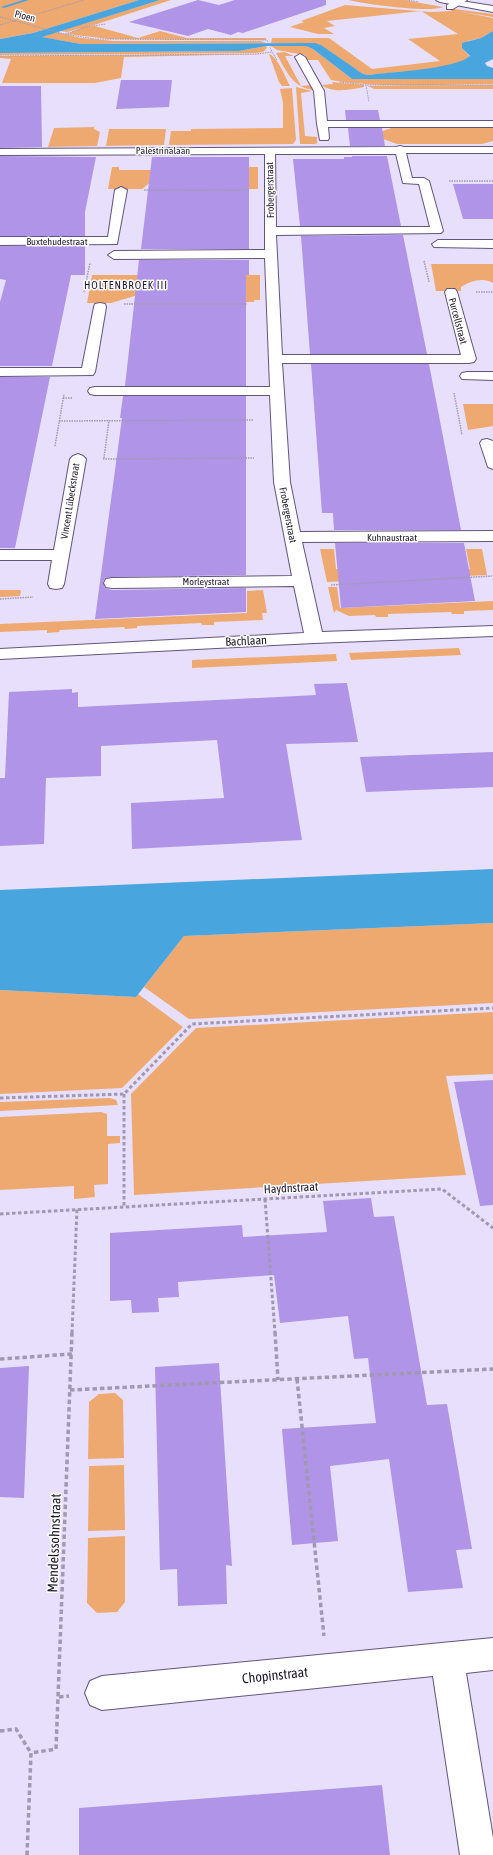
<svg xmlns="http://www.w3.org/2000/svg" width="493" height="1855" viewBox="0 0 493 1855" font-family="'Asap Condensed',sans-serif">
<style>
.green{fill:#eea971}
.water{fill:#49a5dd}
.lines{fill:none;stroke-linecap:round;stroke-linejoin:round}
.stream{fill:#49a5dd;fill-rule:evenodd}
.building{fill:#b094e7}
.minor-casing{stroke:#62557d;stroke-width:2}
.major-casing{stroke:#62557d;stroke-width:2}
.path-far3{stroke:#a199b2;stroke-width:1;stroke-dasharray:1.5 1;stroke-linecap:butt}
.path-far2{stroke:#a199b2;stroke-width:1.5;stroke-dasharray:1.5 1;stroke-linecap:butt}
.path-far1{stroke:#a199b2;stroke-width:3;stroke-dasharray:3.5 2.5;stroke-linecap:butt}
.path{stroke:#a199b2;stroke-width:3.5;stroke-dasharray:4.5 3;stroke-linecap:butt}
.minor{fill:#fff;fill-rule:evenodd}
.major{fill:#fff;fill-rule:evenodd}
.labels{text-anchor:middle;dominant-baseline:central;stroke-width:3;stroke-linejoin:round;paint-order:stroke}
.far-street-label{font-size:10px;fill:#1f192a;stroke:#fff}
.far-neighbourhood-label{font-size:11px;letter-spacing:1px;fill:#1f192a;stroke:#fff}
.street-label{font-size:12px;fill:#1f192a;stroke:#fff}
.near-street-label{font-size:14px;fill:#1f192a;stroke:#fff}
</style>
<rect width="100%" height="100%" fill="#e8dffc"/>
<g class="green">
<path d="M0,0H139L33,33L0,39Z"/>
<path d="M160,0H171L88,27L95,26L138,38L160,31L187,38H266V40L109,39L67,34L81,28L67,32L60,31Z"/>
<path d="M348,0H404L443,7C429,13 365,4 348,0Z"/>
<path d="M345,5L430,12L453,11H450L454,9L493,14V17L457,11L493,18V31L481,38L468,41L462,44V48L470,57C454,70 391,72 368,75L363,74L319,44L271,43L272,38H329L372,69L440,61L408,39L458,34L421,11L327,21L335,26L324,28L334,34H318L290,27L304,22L301,21Z"/>
<path d="M56,32L81,38L114,41H261L266,43L81,44L41,37Z"/>
<path d="M304,45L313,49L352,79H493V84C440,84 383,89 331,80L318,60H307L305,55L277,50L271,46Z"/>
<path d="M266,46L267,48L263,52L256,53L0,55V53L239,51Z"/>
<path d="M284,52L294,56H285L301,86L311,85L312,90C291,86 286,70 276,53Z"/>
<path d="M268,54L124,57L121,78L95,83H2L11,59L0,58V56Z"/>
<path d="M269,54C277,56 286,78 290,86H282L279,82Z"/>
<path d="M332,82L364,85V87C354,89 332,94 322,85L333,84Z"/>
<path d="M493,85V89H374L368,86Z"/>
<path d="M296,87L312,91L301,93L305,136L317,137V143L315,144H300Z"/>
<path d="M292,88L296,140L293,144L169,145L171,131H191V129L283,128V103L280,89Z"/>
<path d="M94,127V129L100,132L97,146L48,147L54,128Z"/>
<path d="M355,127H369L380,132L394,127H493V141L482,144H397L355,129Z"/>
<path d="M109,129H166L164,145L106,146Z"/>
<path d="M112,167H119V170H248L249,167H258V189H170L151,182L142,189H108Z"/>
<path d="M431,264H493V283C482,277 471,281 461,287V291H436Z"/>
<path d="M92,275H260V300H254V302L134,303L138,295L111,303H87Z"/>
<path d="M463,404H493V426L468,430Z"/>
<path d="M320,549H334L336,569H470L466,549H482L487,575L327,582Z"/>
<path d="M328,587H337L340,608L493,601V610L464,611V614H452L451,612L388,614V617H376L375,615L349,616L336,610L334,613Z"/>
<path d="M0,590H21L20,596L0,597Z"/>
<path d="M263,590L267,613H262L263,620L214,622V625H202L201,623L137,626V628L125,629L124,627L60,630L59,632L47,633V630L0,632V624L247,613V591Z"/>
<path d="M459,648L461,655L351,660L349,653Z"/>
<path d="M336,654L337,661L192,668V660Z"/>
<path d="M493,923V1003L189,1019L144,987L184,936Z"/>
<path d="M0,990L136,997L138,994L183,1027L122,1088L0,1094Z"/>
<path d="M493,1012V1074L446,1076L466,1175L134,1195L131,1094L196,1028Z"/>
<path d="M110,1098L116,1100L118,1105L0,1111V1102Z"/>
<path d="M101,1112L107,1114V1136H120V1143L108,1144V1184L94,1185L95,1197L74,1199V1186L0,1190V1117Z"/>
<path d="M115,1393L123,1400L124,1458L88,1459L89,1402L99,1394Z"/>
<path d="M124,1465L125,1530L88,1531L89,1466Z"/>
<path d="M125,1536V1602L117,1612L97,1613L87,1603L88,1538Z"/>
</g>
<g class="water">
<path d="M139,0H160L42,37L81,44L315,43L321,45L363,74L368,75C390,72 456,69 470,56L462,48V43L481,38L493,31V59L485,63L487,66L493,68V79H352L313,49L306,46H266L239,51L0,53V39L33,33Z"/>
<path d="M493,869V923L184,936L136,997L0,990V890Z"/>
</g>
<g class="lines">
<path class="stream" d="M23,0H29L4,8L1,7Z"/>
</g>
<g class="building">
<path d="M198,0L219,5L235,0H326V5L243,33L238,32L231,35L208,29L188,36L129,22Z"/>
<path d="M121,80H172L169,107L116,109Z"/>
<path d="M0,86H41L42,147L0,148Z"/>
<path d="M345,110H378L380,120H346Z"/>
<path d="M348,128H382L385,146H350Z"/>
<path d="M0,156L96,157L85,212V236H0Z"/>
<path d="M352,156H387L401,226H300L293,159H344V157H352Z"/>
<path d="M152,157H249V249H141Z"/>
<path d="M453,184H493V219H463Z"/>
<path d="M403,235L427,354H310L301,236Z"/>
<path d="M0,246H85V275H71L52,366H0V302L6,280L0,279Z"/>
<path d="M139,260H249V275H246V386H125Z"/>
<path d="M311,364H429L461,530H334L333,513H322Z"/>
<path d="M0,377H50L15,548H0Z"/>
<path d="M123,396H246V575L112,577L105,578L103,582L105,588L112,590L246,588V612L95,619L122,418H120Z"/>
<path d="M335,543H464L475,601L341,608Z"/>
<path d="M347,683L358,742L286,744L302,840L132,849L131,803L224,798L217,740L101,746V776L46,778L44,844L0,846V778H5L9,692L72,689V693L78,692V707L316,695L314,684Z"/>
<path d="M493,752V787L366,792L360,757Z"/>
<path d="M493,1080V1205L480,1206L454,1082Z"/>
<path d="M371,1198L374,1217L394,1216L427,1405L447,1404L472,1549L456,1550L463,1588L408,1592L389,1459L330,1466L338,1541L292,1545L282,1429L376,1423L368,1358L354,1359L348,1316L280,1323L274,1275L178,1282L179,1297L158,1298L159,1312L132,1313L131,1300L110,1301V1233L242,1225L243,1237L327,1232L323,1201Z"/>
<path d="M219,1363L232,1566L226,1565L227,1604L178,1606L177,1569L160,1570L155,1367Z"/>
<path d="M29,1366L24,1498L0,1497V1368Z"/>
<path d="M382,1785L390,1855H79V1808Z"/>
</g>
<g class="lines">
<defs>
<g id="minor">
<path d="M457,0H467L453,9H447V5Z"/>
<path d="M300,54L305,57L324,91L327,121H493V127H328L329,138L328,140H320L317,124L314,91L295,57Z"/>
<path d="M400,146L404,147H493V153H406L412,178H424L429,181L443,231L441,233L276,235L282,355H461L445,292L447,289H455L457,292L476,359L474,362L469,363H282L290,482L300,532L493,531V541L302,542L322,632L493,626V636L314,643L0,659V649L304,633L294,586L112,588L106,587L104,583L106,579L112,578L292,576L274,482L270,395H95L90,394L88,391L90,388L95,387H270L265,258L114,259L108,255L114,251L265,250V154L0,155V149L396,147ZM275,154H396L403,183L419,184L430,227H276Z"/>
<path d="M121,187L127,190L117,244L0,245V237H108L115,190Z"/>
<path d="M438,240H493V248L434,247L432,244Z"/>
<path d="M100,303L105,304L106,307L95,372L93,375L0,376V368H82L94,307L95,304Z"/>
<path d="M467,372H493V380L462,379L460,376L462,373Z"/>
<path d="M487,439L493,441V469L488,467L480,443L482,440Z"/>
<path d="M78,454L83,456L86,459L64,584L62,588L56,589L50,588L48,584L52,560H0V550H54L70,459L73,456Z"/>
<path d="M493,1638V1670L466,1673L493,1838V1855H460L433,1676L102,1710L90,1705L85,1693L90,1681L102,1676Z"/>
</g>
<path id="major" d="M436,0H455L493,6V12L440,2Z"/>
</defs>
<use href="#minor" class="minor-casing"/>
<use href="#major" class="major-casing"/>
<g class="path-far3">
<path d="M406,0L419,2"/>
<path d="M0,17L64,34L95,39L267,40L272,52"/>
<path d="M0,25L84,0"/>
<path d="M65,34L86,27L106,24"/>
<path d="M0,56L256,54L272,52L277,60"/>
<path d="M340,82L366,85H493"/>
<path d="M366,85L369,102"/>
</g>
<g class="path-far2">
<path d="M449,181H493"/>
<path d="M144,190H247"/>
<path d="M424,261L429,282"/>
<path d="M84,292L90,263"/>
<path d="M476,292H493"/>
<path d="M124,304H247"/>
<path d="M454,393L462,435"/>
<path d="M63,398H73"/>
<path d="M59,421L253,420"/>
<path d="M55,446L64,394"/>
<path d="M104,458L109,420"/>
<path d="M103,459L254,458"/>
<path d="M331,585L493,576"/>
<path d="M0,599L33,597"/>
</g>
<g class="path-far1">
<path d="M124,1094V1207"/>
<path d="M0,1098L124,1094L192,1024L493,1008"/>
<path d="M265,1199L275,1333"/>
<path d="M0,1214L442,1189L493,1228"/>
<path d="M72,1333L77,1209"/>
</g>
<g class="path">
<path d="M275,1332L278,1380"/>
<path d="M0,1359L72,1354"/>
<path d="M297,1379L324,1636"/>
<path d="M70,1390L493,1369"/>
<path d="M59,1697L69,1696"/>
<path d="M0,1731L16,1729L31,1753"/>
<path d="M27,1855L31,1753L56,1749L72,1332"/>
</g>
<use href="#minor" class="minor"/>
<use href="#major" class="major"/>
</g>
<g class="labels">
<g class="far-street-label">
<text transform="translate(25 16) rotate(15)">Pioen</text>
<text x="163" y="150">Palestrinalaan</text>
<text transform="translate(270 190) rotate(-91)">Frobergerstraat</text>
<text x="57" y="241">Buxtehudestraat</text>
<text transform="translate(458 321) rotate(75)">Purcellstraat</text>
<text transform="translate(70 501) rotate(-81)">Vincent Lübeckstraat</text>
<text transform="translate(288 515) rotate(79)">Frobergerstraat</text>
<text x="392" y="537">Kuhnaustraat</text>
<text x="206" y="581">Morleystraat</text>
</g>
<g class="far-neighbourhood-label">
<text x="126" y="285">HOLTENBROEK III</text>
</g>
<g class="street-label">
<text transform="translate(246 641) rotate(-3)">Bachlaan</text>
<text transform="translate(291 1188) rotate(-3)">Haydnstraat</text>
</g>
<g class="near-street-label">
<text transform="translate(54 1543) rotate(-88)">Mendelssohnstraat</text>
<text transform="translate(275 1675) rotate(-6)">Chopinstraat</text>
</g>
</g>
</svg>
